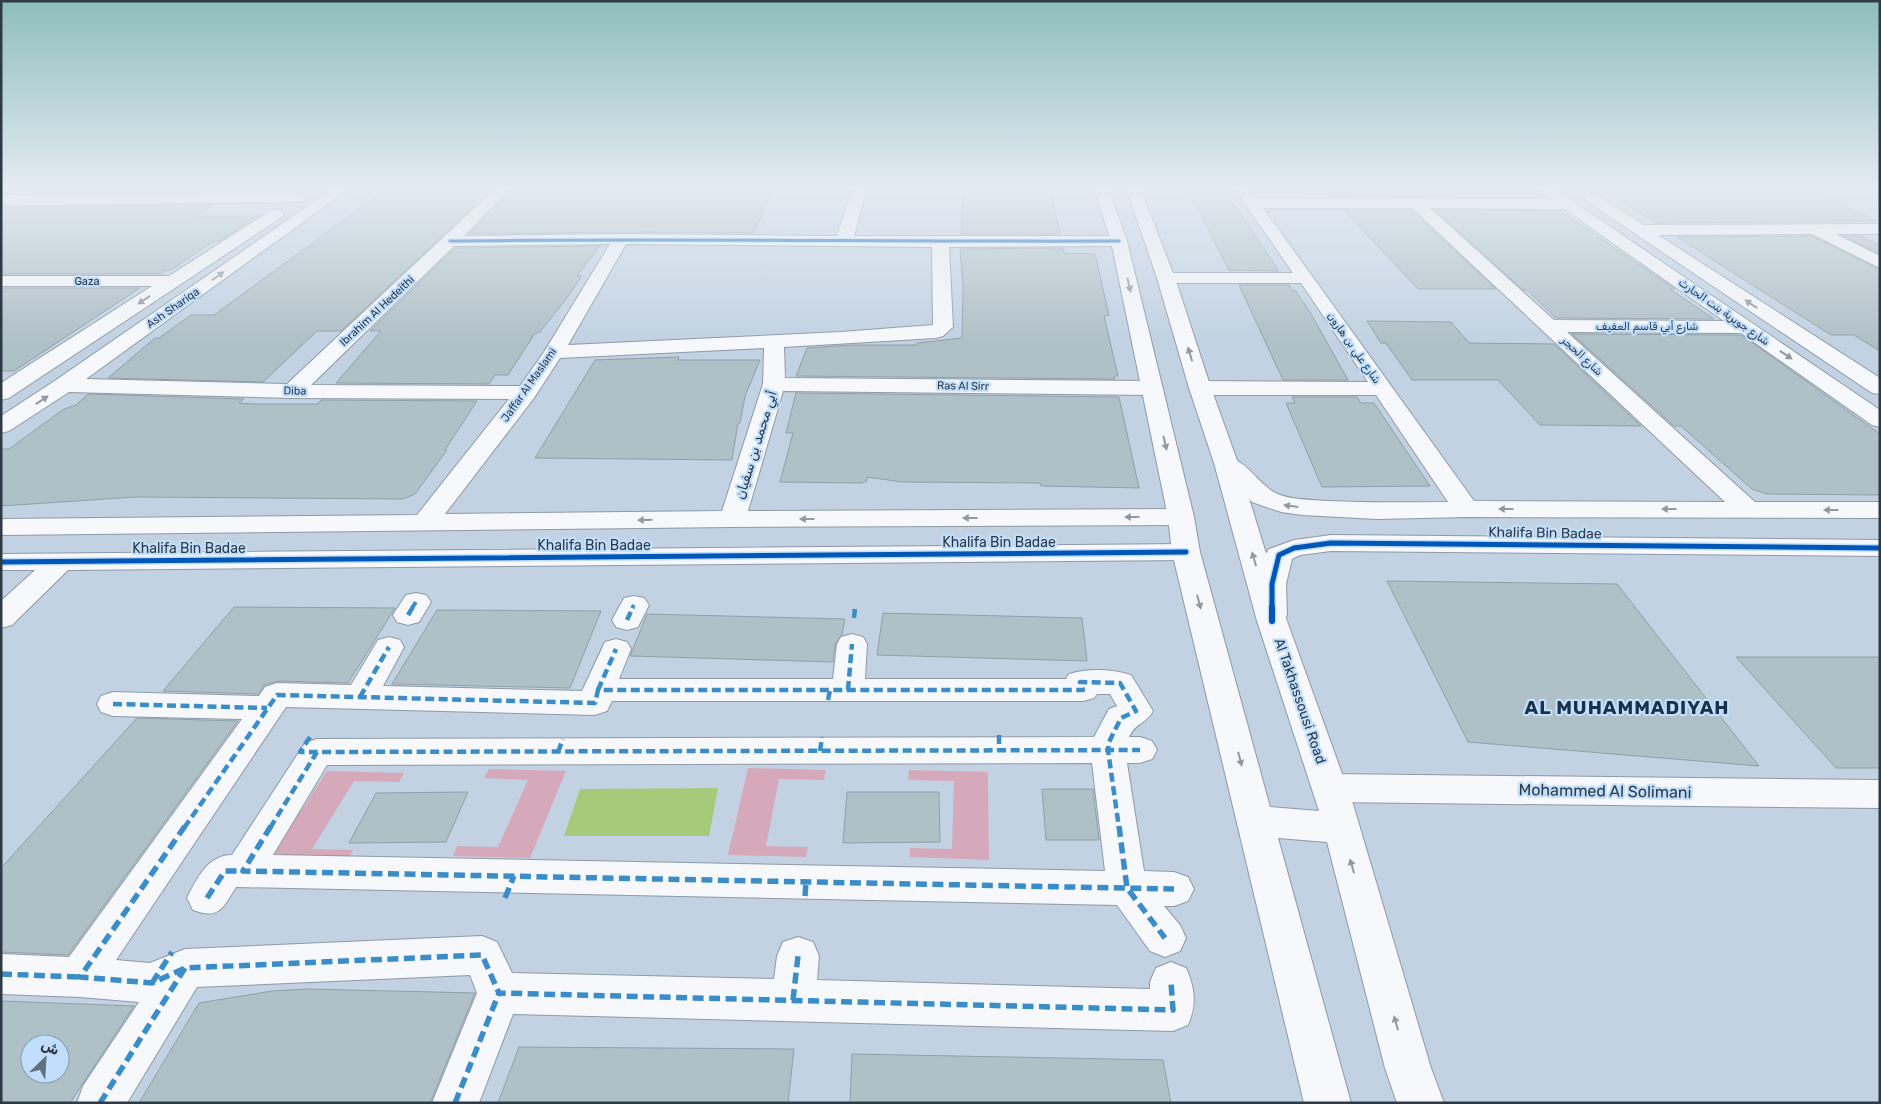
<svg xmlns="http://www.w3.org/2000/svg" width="1881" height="1104" viewBox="0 0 1881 1104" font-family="Rubik,Vazirmatn,sans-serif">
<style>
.green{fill:#d6a9ba}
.water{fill:#a5cb7a}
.building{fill:#afc0c6;stroke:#90a0a7;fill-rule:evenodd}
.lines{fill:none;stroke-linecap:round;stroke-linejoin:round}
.minor-casing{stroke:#8e9aa7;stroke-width:2}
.major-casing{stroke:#8e9aa7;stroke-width:2}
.minor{fill:#f6f8fb;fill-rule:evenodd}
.major{fill:#f6f8fb;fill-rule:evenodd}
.quiet-far2{stroke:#3b8dc9;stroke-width:4;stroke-dasharray:7 4;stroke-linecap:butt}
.quiet-far1{stroke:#3b8dc9;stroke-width:4.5;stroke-dasharray:9 4.5;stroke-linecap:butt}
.quiet{stroke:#3b8dc9;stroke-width:5.5;stroke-dasharray:11 5.5;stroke-linecap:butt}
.cycleway-far2-casing{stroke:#c1dffd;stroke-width:5}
.cycleway-far1-casing{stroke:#c1dffd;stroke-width:8}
.cycleway-casing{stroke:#c1dffd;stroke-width:9}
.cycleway-far2{stroke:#0057b8;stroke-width:3}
.cycleway-far1{stroke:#0057b8;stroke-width:5}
.cycleway{stroke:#0057b8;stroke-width:6}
.oneway{fill:#9299a0}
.labels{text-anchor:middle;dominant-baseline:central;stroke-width:4.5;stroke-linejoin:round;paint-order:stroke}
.far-street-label{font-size:11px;fill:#2e3a45;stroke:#c1dffd}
.street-label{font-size:14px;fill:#2e3a45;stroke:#c1dffd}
.near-street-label{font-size:16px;fill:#2e3a45;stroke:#c1dffd}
.district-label{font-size:19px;font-weight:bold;letter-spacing:1px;fill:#193249;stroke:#c1dffd}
</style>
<rect width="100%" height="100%" fill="#c2d2e2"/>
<g class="green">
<path d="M748,768L826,770L824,780L779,779L766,846L808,847L806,857L728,855Z"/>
<path d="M489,769L566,771L530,858L453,856L457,846L498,847L528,780L484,778Z"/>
<path d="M909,770L988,772L989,860L910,857V848L952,849L954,781L908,780Z"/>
<path d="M327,771L404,773L399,782L354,781L312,849L353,850L348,860L270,858Z"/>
</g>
<path class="water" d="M718,788L709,836H564L580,789Z"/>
<g class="building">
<path d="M1,188H241L233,192L1,193Z"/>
<path d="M388,188H486L468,208L474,206L341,331H317L263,382L108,378L155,338H159L191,315H214Z"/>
<path d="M1187,188H1223L1279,271L1229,270Z"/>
<path d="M1323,188H1529L1542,197L1331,196Z"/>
<path d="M1599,188H1761L1769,191L1817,192L1876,221L1656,223Z"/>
<path d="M771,191L754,233L621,232L469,234L504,198L529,192Z"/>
<path d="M963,192L1051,193L1060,234H961Z"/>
<path d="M213,205L195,216H257L220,241H214L171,270H166L160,274H1V207Z"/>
<path d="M1344,210H1411L1496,289H1418Z"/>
<path d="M1435,210L1560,211L1675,289H1670L1714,319L1556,318L1527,290H1523Z"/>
<path d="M1812,236L1880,270V351L1854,335H1831L1677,237Z"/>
<path d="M1844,236H1860L1880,246V254Z"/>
<path d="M600,246L577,276H582L564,302L539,333H535L508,375H495L489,384L336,383L381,331H370L455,248Z"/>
<path d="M1063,248L1064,253L1095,254L1109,315L1104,316L1118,376H1114L1115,379L796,376L807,348L852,345H917V343L962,338L963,288L960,249Z"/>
<path d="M1239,285H1289L1292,290H1295L1310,312L1348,380H1283Z"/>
<path d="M1,288H140L14,371H1Z"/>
<path d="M1367,321L1451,322L1469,343L1554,344L1641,426L1540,425L1498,380H1412L1386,343H1381Z"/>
<path d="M1572,334L1736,335L1743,336L1880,434V495L1767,494L1752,489L1681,426H1674Z"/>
<path d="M679,357L678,360H760L745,396L740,423H738L732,460L535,458L595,360Z"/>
<path d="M796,393L1119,397L1139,488L1041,486L1040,483L902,482L867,477V481L861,483L780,482L793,433H786Z"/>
<path d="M88,394L244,399L239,403L254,404H318L321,400L477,401L445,450H447L415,494L403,499L135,497L1,506V449H9L64,409L76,405Z"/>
<path d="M1292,397H1357L1361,403H1374L1430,486L1322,487L1286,403H1295Z"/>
<path d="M1387,581L1617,584L1759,766L1468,742Z"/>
<path d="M234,607L395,608L348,683L277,681L264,685L258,694L163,691Z"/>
<path d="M437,610L601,611L570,688L392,684Z"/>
<path d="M883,613L1082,618L1087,661L877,655Z"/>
<path d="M647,614L845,619L842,635L835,644L833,662L630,656Z"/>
<path d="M1736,657H1880V768H1836Z"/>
<path d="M137,718L238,721L68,955L1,952V868Z"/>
<path d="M1042,789H1093L1099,840H1046Z"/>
<path d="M468,792L446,842L349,843L376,793Z"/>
<path d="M847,792H939L940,842L843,843Z"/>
<path d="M308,989L475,993L430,1103H139L199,1003L272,991Z"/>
<path d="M1,1001L134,1006L70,1103H1ZM30,1044H60V1074H30Z"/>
<path d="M519,1047L794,1049L788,1103H498Z"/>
<path d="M852,1054L1163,1060L1171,1103H850Z"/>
</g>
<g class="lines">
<defs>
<g id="minor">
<path d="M334,188H350L86,379L287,384L496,188H511L464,236L621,234L837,236L853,188H867L854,236H1119L1125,237L1127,241L1125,245L1119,246L949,247L953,327L943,336L936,338L784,347L785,378L1152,381L1160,383L1163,388L1160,393L1152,395L783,391L748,511L1181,509L1190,511L1194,517L1190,523L1181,525L733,527L1,535V519L417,515L509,399L292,398L69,392L9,431L1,433V416L56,380ZM610,244L544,352L520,386L311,385L454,246ZM626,244L932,247L933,325L841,332L568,345ZM764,348L763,384L722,511L445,514L534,398L560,358Z"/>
<path d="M1234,188H1248L1256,198L1551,199L1537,188H1553L1880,410V427L1872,425L1741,333L1567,332L1755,502H1880V518L1466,517L1377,519L1302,515L1281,512L1252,502L1217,468L1214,463L1217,458C1244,451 1257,487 1280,495C1295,500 1313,500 1329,501C1369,503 1408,502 1448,502L1376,395H1200L1192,393L1189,388L1192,383L1200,381L1368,382L1301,283H1166L1160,282L1157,278L1160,274L1166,273H1293ZM1263,208H1412L1725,502L1474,501ZM1430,208L1564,209L1724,321L1554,320Z"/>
<path d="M297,194L302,196L305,199L302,202L1,205V195Z"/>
<path d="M1593,194L1598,196L1644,225L1880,224V234H1836L1880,256V268L1812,234L1658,235L1880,378V394L1872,393L1588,202L1585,199L1588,196Z"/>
<path d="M276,209L282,211L284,214L282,217L9,398L1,400V383L152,286H1V276H169L270,211Z"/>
<path d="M1331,535L1880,540V556L1331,551L1300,555L1292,559L1286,584L1287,615L1283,622L1272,625L1261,622L1257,615L1258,584L1265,555L1269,549L1294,540Z"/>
<path d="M1186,544L1196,546L1200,552L1196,558L1186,560L68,570L12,625L1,628V601L35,570H1V554Z"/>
<path d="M416,593L426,595L431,602L419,622L408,625L397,622L393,615L406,595Z"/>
<path d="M634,596L644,598L649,605L638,627L627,630L616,627L612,620L624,598Z"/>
<path d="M852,634L863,637L867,644L865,679H1066L1069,674C1088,668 1112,669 1131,675L1153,711C1145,725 1136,722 1129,737H1140L1152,741L1157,750L1152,759L1140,763H1127L1144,871L1174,872L1188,877L1194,889L1188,901L1174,906H1164L1180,925L1186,938L1180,951L1165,957L1150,951L1117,905L236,887C223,908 219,920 193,910L187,898C197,878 208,855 232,855L305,743L317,739L1094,737L1109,709L1117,706L1110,694H1097L1094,698L1083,701H612L607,711L595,715L286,707L116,960L150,963L185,949L482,936L497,942L512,973L774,979L777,956L783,942L798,937L813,942L819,956L817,980L1150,989V982L1156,968L1171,962L1186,968C1195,988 1197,1004 1188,1025L1173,1031L513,1014L479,1103H432L477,993L470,975L197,987L127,1103H77L83,1086L139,1002L80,997L1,994V954L69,957L242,719L113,716L101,712L97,704L101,696L113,692L259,696L265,687L277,683L351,685L378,640L389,637L400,640L404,647L383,686L582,691L605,642L616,639L627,642L631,649L619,679H833L837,644L841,637ZM1092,763L1105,871L273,855L327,765Z"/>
<path d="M1330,774L1880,780V808L1330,802L1317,798L1312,788L1317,778Z"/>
</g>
<path id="major" d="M1094,188H1108L1127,241L1194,517L1200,552L1270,807L1319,811L1257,621L1214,463L1189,388L1157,278L1126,188H1140L1175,278L1211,388L1238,463L1287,621L1353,804L1431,1068L1444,1103H1397L1385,1068L1327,842L1278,838L1351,1103H1304L1172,552L1168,517L1111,241Z"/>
</defs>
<use href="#minor" class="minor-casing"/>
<use href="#major" class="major-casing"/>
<use href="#minor" class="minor"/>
<use href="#major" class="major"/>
<g class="quiet-far2">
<path d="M412,608L416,602"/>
<path d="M632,608L634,605"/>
</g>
<g class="quiet-far1">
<path d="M408,615L413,607"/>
<path d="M854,618L855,607"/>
<path d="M627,620L633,607"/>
<path d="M598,690L616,649"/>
<path d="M848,690L852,644"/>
<path d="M360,697L389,647"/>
<path d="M828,700L830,690"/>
<path d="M113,704L267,708"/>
<path d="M999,735V751"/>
<path d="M310,737L300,752H317"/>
<path d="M820,751L822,737"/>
<path d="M558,752L563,739"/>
<path d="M184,828L277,695L595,703L598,690H1083L1080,682L1120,683L1136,711L1121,718L1109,742L1108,750L1119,828"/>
<path d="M270,828L317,752L1140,750"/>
</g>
<g class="quiet">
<path d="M185,826L80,977L152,983L185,968L482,955L499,993L1173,1010L1171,982"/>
<path d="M271,826L243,871L1174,889"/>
<path d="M1119,826L1127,888L1165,938"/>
<path d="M805,896L806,882"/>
<path d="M207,898L225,871H243"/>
<path d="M505,898L514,876"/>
<path d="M1,974L80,977"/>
<path d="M152,983L172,952"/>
<path d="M793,1000L798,956"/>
<path d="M100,1103L185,968"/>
<path d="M455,1103L499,993"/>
</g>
<defs>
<path id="cycleway-far2" d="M450,241C673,238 896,242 1119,241"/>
<g id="cycleway-far1">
<path d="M1,562L1186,552"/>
<path d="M1272,608V584L1279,555L1294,548L1331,543L1880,548"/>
</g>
<path id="cycleway" d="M1272,607V621"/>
</defs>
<use href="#cycleway-far2" class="cycleway-far2-casing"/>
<use href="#cycleway-far1" class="cycleway-far1-casing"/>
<use href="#cycleway" class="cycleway-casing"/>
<use href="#cycleway-far2" class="cycleway-far2"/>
<use href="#cycleway-far1" class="cycleway-far1"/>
<use href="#cycleway" class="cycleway"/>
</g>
<defs><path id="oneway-solid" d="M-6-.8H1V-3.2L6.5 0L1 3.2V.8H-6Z" transform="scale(1.25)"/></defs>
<g class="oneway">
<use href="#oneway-solid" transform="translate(218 276) rotate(-35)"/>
<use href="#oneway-solid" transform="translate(1129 285) rotate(77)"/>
<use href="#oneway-solid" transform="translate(144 300) rotate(146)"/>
<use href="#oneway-solid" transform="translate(1751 304) rotate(-146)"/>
<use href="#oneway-solid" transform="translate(1190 354) rotate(-107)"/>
<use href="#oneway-solid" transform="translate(1786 355) rotate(34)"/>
<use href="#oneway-solid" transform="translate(42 400) rotate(-33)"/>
<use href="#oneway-solid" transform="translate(1165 443) rotate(77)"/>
<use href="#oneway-solid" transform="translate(1291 506) rotate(-173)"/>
<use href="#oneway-solid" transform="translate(1506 509) rotate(-180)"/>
<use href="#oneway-solid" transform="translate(1669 509) rotate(-180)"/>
<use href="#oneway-solid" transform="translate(1831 510) rotate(-180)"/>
<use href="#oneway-solid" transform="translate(1132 517) rotate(180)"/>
<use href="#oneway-solid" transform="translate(970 518) rotate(180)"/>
<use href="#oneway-solid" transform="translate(807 519) rotate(180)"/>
<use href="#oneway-solid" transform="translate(645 520) rotate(179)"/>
<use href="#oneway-solid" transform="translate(1254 559) rotate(-106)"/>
<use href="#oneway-solid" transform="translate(1199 602) rotate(75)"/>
<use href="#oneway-solid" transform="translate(1240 759) rotate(76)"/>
<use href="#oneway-solid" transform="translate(1352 866) rotate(-106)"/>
<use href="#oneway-solid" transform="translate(1396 1023) rotate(-106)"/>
</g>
<linearGradient id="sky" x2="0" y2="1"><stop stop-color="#8dbdbc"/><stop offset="0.55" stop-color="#e4ebf2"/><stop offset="1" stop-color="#e4ebf2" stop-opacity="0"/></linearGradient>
<rect width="1881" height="342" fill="url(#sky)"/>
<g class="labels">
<g class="far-street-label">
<text x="87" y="281">Gaza</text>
<text transform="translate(173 308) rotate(-35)">Ash Shariqa</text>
<text transform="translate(377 311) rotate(-43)">Ibrahim Al Hedeithi</text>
<text transform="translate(1724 312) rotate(35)">شارع جويرية بنت الحارث</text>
<text x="1647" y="326">شارع أبي قاسم العفيف</text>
<text transform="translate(1354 348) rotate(55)">شارع علي بن هارون</text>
<text transform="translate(1582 356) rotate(43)">شارع الحجر</text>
<text transform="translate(529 385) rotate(-55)">Jaffar Al Maslami</text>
<text transform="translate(963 386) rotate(1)">Ras Al Sirr</text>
<text transform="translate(295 391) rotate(1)">Diba</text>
</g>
<g class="street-label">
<text transform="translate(756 445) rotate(-73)">أبي محمد بن سفيان</text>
<text transform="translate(1545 533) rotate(1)">Khalifa Bin Badae</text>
<text x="999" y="542">Khalifa Bin Badae</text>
<text x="594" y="545">Khalifa Bin Badae</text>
<text x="189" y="548">Khalifa Bin Badae</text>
<text transform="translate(1300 701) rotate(71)">Al Takhassousi Road</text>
</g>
<g class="near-street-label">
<text transform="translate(1605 791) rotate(1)">Mohammed Al Solimani</text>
</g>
<g class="district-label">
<text x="1627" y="707">AL MUHAMMADIYAH</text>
</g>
</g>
<rect width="1881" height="1104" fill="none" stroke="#2e3a45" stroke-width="5"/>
<g transform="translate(45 1059) rotate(25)"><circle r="24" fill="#c1dffd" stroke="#869db3"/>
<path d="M0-4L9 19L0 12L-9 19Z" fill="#626f7c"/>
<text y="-8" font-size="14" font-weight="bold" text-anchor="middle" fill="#2e3a45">ش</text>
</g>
</svg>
